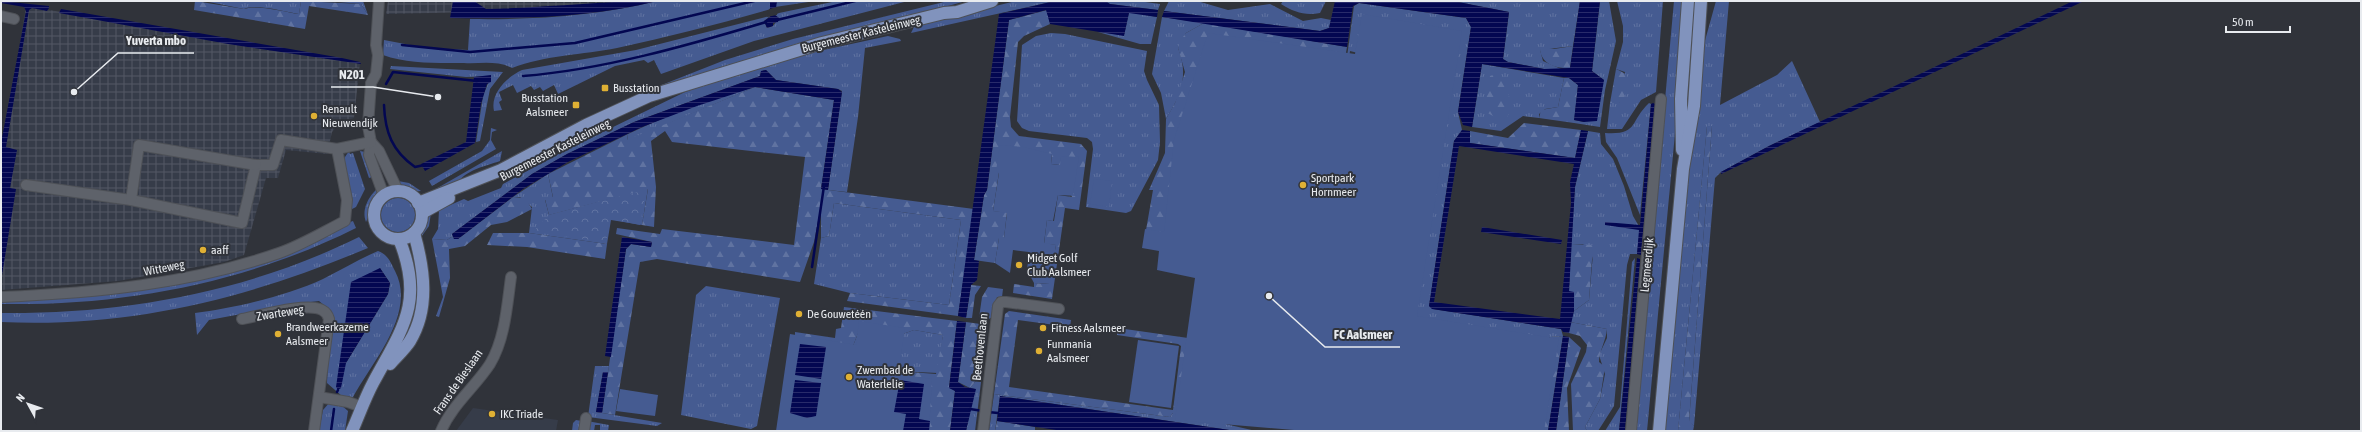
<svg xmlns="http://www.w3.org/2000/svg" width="2362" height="432" viewBox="0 0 2362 432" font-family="'Asap Condensed',sans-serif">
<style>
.built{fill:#363c49}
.industrial{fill:url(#industrial-grid)}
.grass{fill:url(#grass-tufts);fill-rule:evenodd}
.forest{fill:url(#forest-firs)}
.park{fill:url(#park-crowns)}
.pitch{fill:#455b91}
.water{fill:url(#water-rules);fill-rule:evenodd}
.pier{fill:#30333a}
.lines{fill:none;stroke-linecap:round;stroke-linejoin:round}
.stream{stroke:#030751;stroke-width:2.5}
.minor-casing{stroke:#4e5157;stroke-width:12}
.major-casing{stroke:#4e5157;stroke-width:14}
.minor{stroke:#5e626a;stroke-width:10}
.major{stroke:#8193bd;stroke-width:12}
.poi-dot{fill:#dfb034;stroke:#30333a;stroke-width:1.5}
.labels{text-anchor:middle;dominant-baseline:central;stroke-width:4;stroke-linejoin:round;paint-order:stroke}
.street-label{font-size:12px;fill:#e8ebef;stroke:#30333a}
.poi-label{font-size:12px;fill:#e8ebef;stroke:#30333a;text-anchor:start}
.leader{fill:none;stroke:#e8ebef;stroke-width:1.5}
.callout-dot{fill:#e8ebef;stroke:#30333a;stroke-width:1.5}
.callout-label{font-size:13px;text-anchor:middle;font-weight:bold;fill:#e8ebef;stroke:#30333a;stroke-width:4;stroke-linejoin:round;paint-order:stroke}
</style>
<defs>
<pattern id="industrial-grid" width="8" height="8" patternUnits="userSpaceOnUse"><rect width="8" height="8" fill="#363c49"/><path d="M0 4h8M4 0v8" fill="none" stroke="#535864"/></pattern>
<pattern id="grass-tufts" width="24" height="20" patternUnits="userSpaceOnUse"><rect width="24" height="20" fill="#455b91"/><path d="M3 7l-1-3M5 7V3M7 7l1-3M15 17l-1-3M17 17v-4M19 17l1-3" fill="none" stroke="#6073a1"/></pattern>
<pattern id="forest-firs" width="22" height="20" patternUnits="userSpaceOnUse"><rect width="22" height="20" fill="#455b91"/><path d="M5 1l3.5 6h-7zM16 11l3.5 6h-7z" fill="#6073a1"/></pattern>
<pattern id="park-crowns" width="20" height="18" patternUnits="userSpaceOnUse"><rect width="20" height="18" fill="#455b91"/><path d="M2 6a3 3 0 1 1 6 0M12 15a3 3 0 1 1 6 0" fill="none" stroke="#6073a1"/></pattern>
<pattern id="water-rules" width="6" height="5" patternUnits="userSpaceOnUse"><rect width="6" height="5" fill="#030751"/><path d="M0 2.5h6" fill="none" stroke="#282b6a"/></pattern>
</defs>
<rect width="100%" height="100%" fill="#30333a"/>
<path class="built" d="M473,408L558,420L556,431H456Z"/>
<g class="industrial">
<path d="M388,1H628L561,10L386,14Z"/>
<path d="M26,6L360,63L354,118L340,123L332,132L327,154L286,150L278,178H266L244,255L224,262L118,281L1,290V168Z"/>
</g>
<g class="grass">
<path d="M204,1H301L299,14C286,12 255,3 244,9Z"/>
<path d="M326,1H363L368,15L361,4Z"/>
<path d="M657,1H770L771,9C720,24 668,37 617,48C583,55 545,55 512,68C497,60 480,64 464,63C438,63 407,64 383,55L384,40L426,48L468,50L470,19C532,20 597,16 657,1Z"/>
<path d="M777,1H815L775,7Z"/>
<path d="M837,1H908L754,41L661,74L654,60L648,63L644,60L615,66L558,94L554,85L543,91L540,87L534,90L531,86L517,93L513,85L499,92L502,100L499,102L502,110L494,111C490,93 507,77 522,70L636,50L770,16L764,21L767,28L773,26L779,18L775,15L779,13Z"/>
<path d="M948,1H966L659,86L725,60L793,39Z"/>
<path d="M1016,1H1055L911,33L914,27L921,24Z"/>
<path d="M1105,1H1138L1160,4L1158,10L1110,4Z"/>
<path d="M1169,1H1197L1228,10L1270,4L1303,21L1321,18L1331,20L1329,28L1320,31L1164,11Z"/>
<path d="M1283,1H1326L1320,13C1305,16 1294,12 1281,4Z"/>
<path d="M1453,1H1580L1573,46L1540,50L1543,61L1561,69H1544L1508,62L1503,59L1509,12Z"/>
<path d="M1600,1H1609L1616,41L1605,90L1600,127L1574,123V120L1584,122L1604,80L1592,71Z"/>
<path d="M1617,1H1663L1656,92L1641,100L1622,129H1607L1610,103H1619L1625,72L1616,69L1623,42V26Z"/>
<path d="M1674,1H1684L1681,70L1647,431H1635Z"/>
<path d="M1716,1H1729L1720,105L1777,75L1792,61L1820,122L1769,146L1721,172L1715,178L1694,426L1689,422L1712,126H1707L1678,431H1665L1688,169L1701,55Z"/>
<path d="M1359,3L1466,18L1471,27L1458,112L1462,130L1454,141L1429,306L1433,309L1561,329L1563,336L1550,337L1549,339L1407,318L1358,53L1350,51L1331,173L1354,6Z"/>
<path d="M1129,12L1157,17L1151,44H1140L1098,32L1124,35Z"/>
<path d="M1162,17L1204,23L1186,33L1178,48C1189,76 1181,95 1166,119L1161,93L1152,74Z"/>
<path d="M1051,33L1065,34L1147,51L1144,71L1147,80L1159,105L1160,142L1158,160L1131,211L1126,213L1086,207L1093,149L1092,142L1087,138L1029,131L1022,128L1017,121L1022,45L1036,36Z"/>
<path d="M888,36L900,39L901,41L865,48L858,117L847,192L828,190L842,91L838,89L776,80L766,70L761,71L760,76L634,122L567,154L532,174L452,234L453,236L447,240L432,239L438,229L439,210L464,199L468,201L501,188L503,184L568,149L685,92L782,59Z"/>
<path d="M1482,64L1564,78L1558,107L1545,109L1539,114V118L1523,116L1501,131L1472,127Z"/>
<path d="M391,66L503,72L490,89L480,141L476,142L483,96L491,76L466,77L390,69Z"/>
<path d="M755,87L627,141L628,134C668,115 712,98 755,87Z"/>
<path d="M1649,103L1651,104L1640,215L1617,158L1606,142L1605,133C1639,135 1629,122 1649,103Z"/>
<path d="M491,128L497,130L492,132L491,140L496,149L432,186L429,181L482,151L490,140Z"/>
<path d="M1588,131L1600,133L1601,144L1613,159L1624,186L1633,216L1640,228L1637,254H1630L1627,265L1614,406L1598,431H1587L1585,427L1600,399L1605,374L1599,355L1607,338V329L1570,322L1574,311L1589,300L1593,254L1583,244H1571L1575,187Z"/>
<path d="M349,151L350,154L353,153L365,189L356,207L350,210L343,160Z"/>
<path d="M360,151L365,152L375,176L369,178Z"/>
<path d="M502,151L500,161C486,166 465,170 458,183L435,192L434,190Z"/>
<path d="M548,174L553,198L545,200L549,215L648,188L642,225L611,220L607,244L529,233L532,207L520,197H513Z"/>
<path d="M398,181L409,183L421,191C412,192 403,190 398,181Z"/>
<path d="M378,188V195L366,222C361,209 369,196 378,188Z"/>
<circle cx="398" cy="215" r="17"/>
<path d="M834,203L961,220L949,305L850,293L814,284L821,238L829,236Z"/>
<path d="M431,213L429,226L419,240C418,232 422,222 427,214Z"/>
<path d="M353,221L356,228C246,283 123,306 1,304V300L179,283Z"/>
<path d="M359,237L368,248C249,298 131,328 1,322V313C125,314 248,292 359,237Z"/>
<path d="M378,251C388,255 390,261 395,271C417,313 372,362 353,397H343L327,383L330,310L319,301L294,304L209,320L197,335L195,313C235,308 286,296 323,279C341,270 359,259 378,251ZM380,268L390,283L388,294L346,363Z"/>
<path d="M1635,258L1619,431H1605L1620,407L1632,262Z"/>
<path d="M706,286L780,298L757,426L751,429L681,415L696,295Z"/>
<path d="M862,323L900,335L914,330L943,335L938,373L896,371L851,351Z"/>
<path d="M595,366H609L608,372H603L596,412L662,423L657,426L588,417Z"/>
<path d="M982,374L975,431H966L973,397L975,389L970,388Z"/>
<path d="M994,394L1170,417L1173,413H1177L1256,431H1236L1000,396L995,431H989Z"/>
<path d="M330,402L341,405L348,411L345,431H319L323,410Z"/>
<path d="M576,420L582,421L580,431H572L573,423Z"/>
<path d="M587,421L609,425L608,431H600V425H595L594,431H586Z"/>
</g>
<g class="forest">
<path d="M195,1L244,9C255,4 286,12 299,14L301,1L361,4L368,15L309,6L305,29L194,10Z"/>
<path d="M1047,10L1050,24L1024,36L1018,42L1010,117L1011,127L1019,136L1081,144L1087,151L1079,210L1065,208L1052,299L1013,293L1014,284L1034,287V283L1049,284L1056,245L1044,244L1047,220L1054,221L1058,195L1072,197L1060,165L1051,164L1052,154L999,172L993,211L1007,212L1004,238H999L995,263L974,260L984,195L987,190L1009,20Z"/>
<path d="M1204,23L1347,47L1345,58L1165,233L1146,230L1153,190H1149L1165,153L1166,119L1175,103L1185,72L1178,48L1180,41L1186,33Z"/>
<path d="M1573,46L1570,68C1556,69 1542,64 1540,50L1543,47L1554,49Z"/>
<path d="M1616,69C1635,76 1631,90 1619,103H1610Z"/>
<path d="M1499,73L1511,101L1507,120L1502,121L1484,111L1490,76Z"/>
<path d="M1564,78H1569L1578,85L1574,123L1539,118L1541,110L1558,107Z"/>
<path d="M755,87L834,100L821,189L974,209L958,316L847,301L850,293L949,305L961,220L834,203L829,236L821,238V205L814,242L800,282L657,259L640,262L615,415L602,413L626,249L631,244L651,247L652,242L616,234L617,228L660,234L662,229L794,245L805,157L672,142L665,131L651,141L656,187L654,227L642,225L648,189L549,215L545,199L553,197L548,174L628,134L627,140Z"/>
<path d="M1524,123L1581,130L1575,158L1470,143V131L1508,138Z"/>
<path d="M1707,126H1712L1689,421L1694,426L1693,431H1678Z"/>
<path d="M513,197L525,198L532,209L507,222L491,225L465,246L449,249L450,278L439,317L436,316L443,297L432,239L447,240L453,236L454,239H458Z"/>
<path d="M493,233H529L607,244L605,259L527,247L487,245Z"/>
<path d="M1571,244L1596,245L1592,260L1589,300L1574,311V292H1569Z"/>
<path d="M971,285L981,286L975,295L972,318H966Z"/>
<path d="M988,287L1003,289L1002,297H997L992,317L989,319L979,318L982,297Z"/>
<path d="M844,307L957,321L949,387L955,391L950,431H929L919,420L897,371L936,374L943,335L914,330L900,335L862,323L851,351L795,337V332L835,338L836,329L841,328Z"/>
<path d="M1009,311L1071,320L1070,327L1018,320L1009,387L1173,410L1181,346L1178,344L1117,335L1118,328L1188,338L1227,419L1173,413L1170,417L994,394L1005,314Z"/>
<path d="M966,322L988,325L982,374L970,388L958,382Z"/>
<path d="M1570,322L1607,329C1606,341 1599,351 1599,362L1605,367L1600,399L1585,427L1587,431H1573L1571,384L1586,352L1587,345L1580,336L1569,333Z"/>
<path d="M1563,336L1548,431H1537L1550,337Z"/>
<path d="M1569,337L1581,348L1567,388L1569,431H1556Z"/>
<path d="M997,421L1035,427V431H995Z"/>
</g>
<path class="park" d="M646,190L640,225L610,219L606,242L533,232L549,215Z"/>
<g class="pitch">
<path d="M1362,14L1462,31L1417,316L1559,339L1544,431H1306L1175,420L1195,278L1157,270L1159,251L1142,248L1145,229L1164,232L1174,140L1208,33L1355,54Z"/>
<path d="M1000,145L1023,147L1052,154L1051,164L1060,165L1061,156L1079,157L1073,194L1077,196L1058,195L1053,221L1047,220L1044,243L1056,245L1050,284L1034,283L1027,270L1029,252L1013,250L1010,273L995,263L999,238H1004L1007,213L993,211L999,173L996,171Z"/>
<path d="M1094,179L1112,181L1109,207L1090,204Z"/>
<path d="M859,321L905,328L898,374L932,379L929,431H776L790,334L856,345Z"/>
<path d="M1138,340L1179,346L1171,408L1129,402Z"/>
<path d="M620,389L658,395L655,416L616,411Z"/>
</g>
<g class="water">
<path d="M1,1L49,6V8L47,11L32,8L29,10L6,147L17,150L10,188L16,189L1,281V143L26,11L24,7L1,3Z"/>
<path d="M453,1H474L486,9C543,8 600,1 657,1C590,18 520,19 450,18Z"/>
<path d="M770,1H777L775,15L779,18L778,22L773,23V26L767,28L764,21L770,17Z"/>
<path d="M1055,1H1105L1110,4L1158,10L1157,17L1129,13L1124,36L1050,24L1046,10L1009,20L987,190L984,195L974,260L979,261L977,280L971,285L966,318L958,316L999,14Z"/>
<path d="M1335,1H1453L1509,12L1503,59L1508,62L1544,69L1570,68L1580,1H1600L1592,71L1604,80L1597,121L1584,122L1574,120L1578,85L1569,78L1482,64L1472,127L1463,125L1458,112L1471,27L1466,18L1359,3L1353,6L1347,47L1162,17L1164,11L1320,31L1329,28Z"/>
<path d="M2073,1H2084L1721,174V172L1769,146Z"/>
<path d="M61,9L342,58L360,62L361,64L228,44L59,13Z"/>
<path d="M766,70L776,80L838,89L842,92L828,190L821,189L834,100L755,87L697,106L642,127L568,162L523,189L458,239H454L452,234L532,174L567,154L634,122L760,76L761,71Z"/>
<path d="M491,75V82L487,84L481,104L475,143L425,171L421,164L466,142L474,77Z"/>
<path d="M1653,103L1655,104L1641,255L1637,254L1639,230L1605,225V222L1640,225L1651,104Z"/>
<path d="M1462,130L1470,131V143L1575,158L1581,130L1588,131L1575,187L1569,291L1574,292V311L1569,333L1563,332L1561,329L1432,309L1429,306L1454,141ZM1459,146L1574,164L1570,182L1571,203L1560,319L1434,302Z"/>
<path d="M1482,227L1562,240L1561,244L1481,232Z"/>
<path d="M622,237L652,242L651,247L631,244L626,249L611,357L605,356Z"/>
<path d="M1637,258L1640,259V262L1625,431H1619Z"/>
<path d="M380,268L390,283L388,294L346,363L341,388L338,390L336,387L351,282Z"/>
<path d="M957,321L966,322L958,382L965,387L976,389L966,431H950L955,391L949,388Z"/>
<path d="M1563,336L1569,337L1556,431H1548Z"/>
<path d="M800,344L826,347L821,379L795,375Z"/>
<path d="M603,372H608L602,413L596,412Z"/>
<path d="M795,380L821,383L816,416L807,418L790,413Z"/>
<path d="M900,380L924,384L919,419L930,421L929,431H903L906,414L894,412Z"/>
<path d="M1000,396L1236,431H1063L997,421Z"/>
</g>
<path class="pier" d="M777,7V15L767,17L769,9Z"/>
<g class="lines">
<g class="stream">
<path d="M777,20L855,1"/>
<path d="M402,45L470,52L575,43L754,1"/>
<path d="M523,76C602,70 689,45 766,22"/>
<path d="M386,84L393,72L477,81"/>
<path d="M384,105C385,132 392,151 415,167L424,165"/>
<path d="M812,267L824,186"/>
<path d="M337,392L338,390"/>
<path d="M970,409L983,411"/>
<path d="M988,412L998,413"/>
<path d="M331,431L334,409"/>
</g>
<defs>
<g id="minor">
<path d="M379,1L376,45L378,55L376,74L371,83L368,126L371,142L369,155L384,196"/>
<path d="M1,16L14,19"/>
<path d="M371,142L379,151L398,191"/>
<path d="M26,185L131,200L242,223L256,165H273L281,140L337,149"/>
<path d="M131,200L139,145L256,165"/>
<path d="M1,297C95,293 190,284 279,253C302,245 323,232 345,221L347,200L337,149L371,142"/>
<path d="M242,319C259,316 307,302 322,310C326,312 328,315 329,319L314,431"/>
<path d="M319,397L348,402L362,407"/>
<path d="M441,431C452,405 475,387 490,364C505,339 507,306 511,277"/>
<path d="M584,431L586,418"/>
<path d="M983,431L998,306L1001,302H1006L1059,309"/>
<path d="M1631,431L1661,99"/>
</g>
<g id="major">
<path d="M1682,150L1681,99L1688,1"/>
<circle cx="398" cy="215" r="24"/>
<path d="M418,203L501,170L586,125L649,96L822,43L944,13L957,12L992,1"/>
<path d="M422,213L449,198"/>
<path d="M390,364C396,357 405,349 410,341C430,308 424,268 414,233"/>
<path d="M352,431C359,415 365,398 373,383C402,329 425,302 399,239"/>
<path d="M1659,431L1683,169L1694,106L1701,1"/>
</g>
</defs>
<use href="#minor" class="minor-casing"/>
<use href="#major" class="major-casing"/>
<use href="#minor" class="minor"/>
<use href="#major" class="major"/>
</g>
<g class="poi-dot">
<rect x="601" y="84" width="8" height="8" rx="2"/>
<rect x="572" y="101" width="8" height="8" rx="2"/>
<circle cx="314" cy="116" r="4"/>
<circle cx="1303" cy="185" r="4"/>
<circle cx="203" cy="250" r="4"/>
<circle cx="1019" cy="265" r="4"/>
<circle cx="799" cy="314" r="4"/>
<circle cx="1043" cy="328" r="4"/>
<circle cx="278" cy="334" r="4"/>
<circle cx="1039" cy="351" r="4"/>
<circle cx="849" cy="377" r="4"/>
<circle cx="492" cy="414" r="4"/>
</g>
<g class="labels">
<g class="street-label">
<text transform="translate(861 34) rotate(-14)">Burgemeester Kasteleinweg</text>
<text transform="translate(555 150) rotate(-27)">Burgemeester Kasteleinweg</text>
<text transform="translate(1647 265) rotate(-85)">Legmeerdijk</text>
<text transform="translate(164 268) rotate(-11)">Witteweg</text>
<text transform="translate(280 313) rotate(-9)">Zwarteweg</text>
<text transform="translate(980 347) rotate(-84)">Beethovenlaan</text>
<text transform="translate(458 382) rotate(-55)">Frans de Bieslaan</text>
</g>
<g class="poi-label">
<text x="613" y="88">Busstation</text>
<text x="568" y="98" text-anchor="end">Busstation<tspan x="568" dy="14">Aalsmeer</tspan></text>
<text x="322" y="109">Renault<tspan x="322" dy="14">Nieuwendijk</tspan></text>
<text x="1311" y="178">Sportpark<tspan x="1311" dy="14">Hornmeer</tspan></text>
<text x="211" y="250">aaff</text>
<text x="1027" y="258">Midget Golf<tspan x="1027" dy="14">Club Aalsmeer</tspan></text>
<text x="807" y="314">De Gouwetéén</text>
<text x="286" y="327">Brandweerkazerne<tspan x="286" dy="14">Aalsmeer</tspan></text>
<text x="1051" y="328">Fitness Aalsmeer</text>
<text x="1047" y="344">Funmania<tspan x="1047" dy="14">Aalsmeer</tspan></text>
<text x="857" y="370">Zwembad de<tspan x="857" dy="14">Waterlelie</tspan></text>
<text x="500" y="414">IKC Triade</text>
</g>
</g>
<path class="leader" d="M74 92L118 53H194M438 97L373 87H331M1269 296L1325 347H1400"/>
<g class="callout-dot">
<circle cx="74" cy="92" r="4"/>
<circle cx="438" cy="97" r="4"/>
<circle cx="1269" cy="296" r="4"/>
</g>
<g class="callout-label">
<text x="156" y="45">Yuverta mbo</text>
<text x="352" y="79">N201</text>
<text x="1363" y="339">FC Aalsmeer</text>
</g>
<rect width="2362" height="432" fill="none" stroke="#e8ebef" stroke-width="4"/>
<g transform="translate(28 404) rotate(310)" stroke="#30333a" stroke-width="3" paint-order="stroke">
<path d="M0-3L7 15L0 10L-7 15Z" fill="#e8ebef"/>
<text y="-6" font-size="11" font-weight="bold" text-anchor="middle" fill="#e8ebef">N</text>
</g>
<path d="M2226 26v6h64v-6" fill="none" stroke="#e8ebef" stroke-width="2"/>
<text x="2232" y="26" font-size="12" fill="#e8ebef" stroke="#30333a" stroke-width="3" paint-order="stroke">50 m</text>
</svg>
